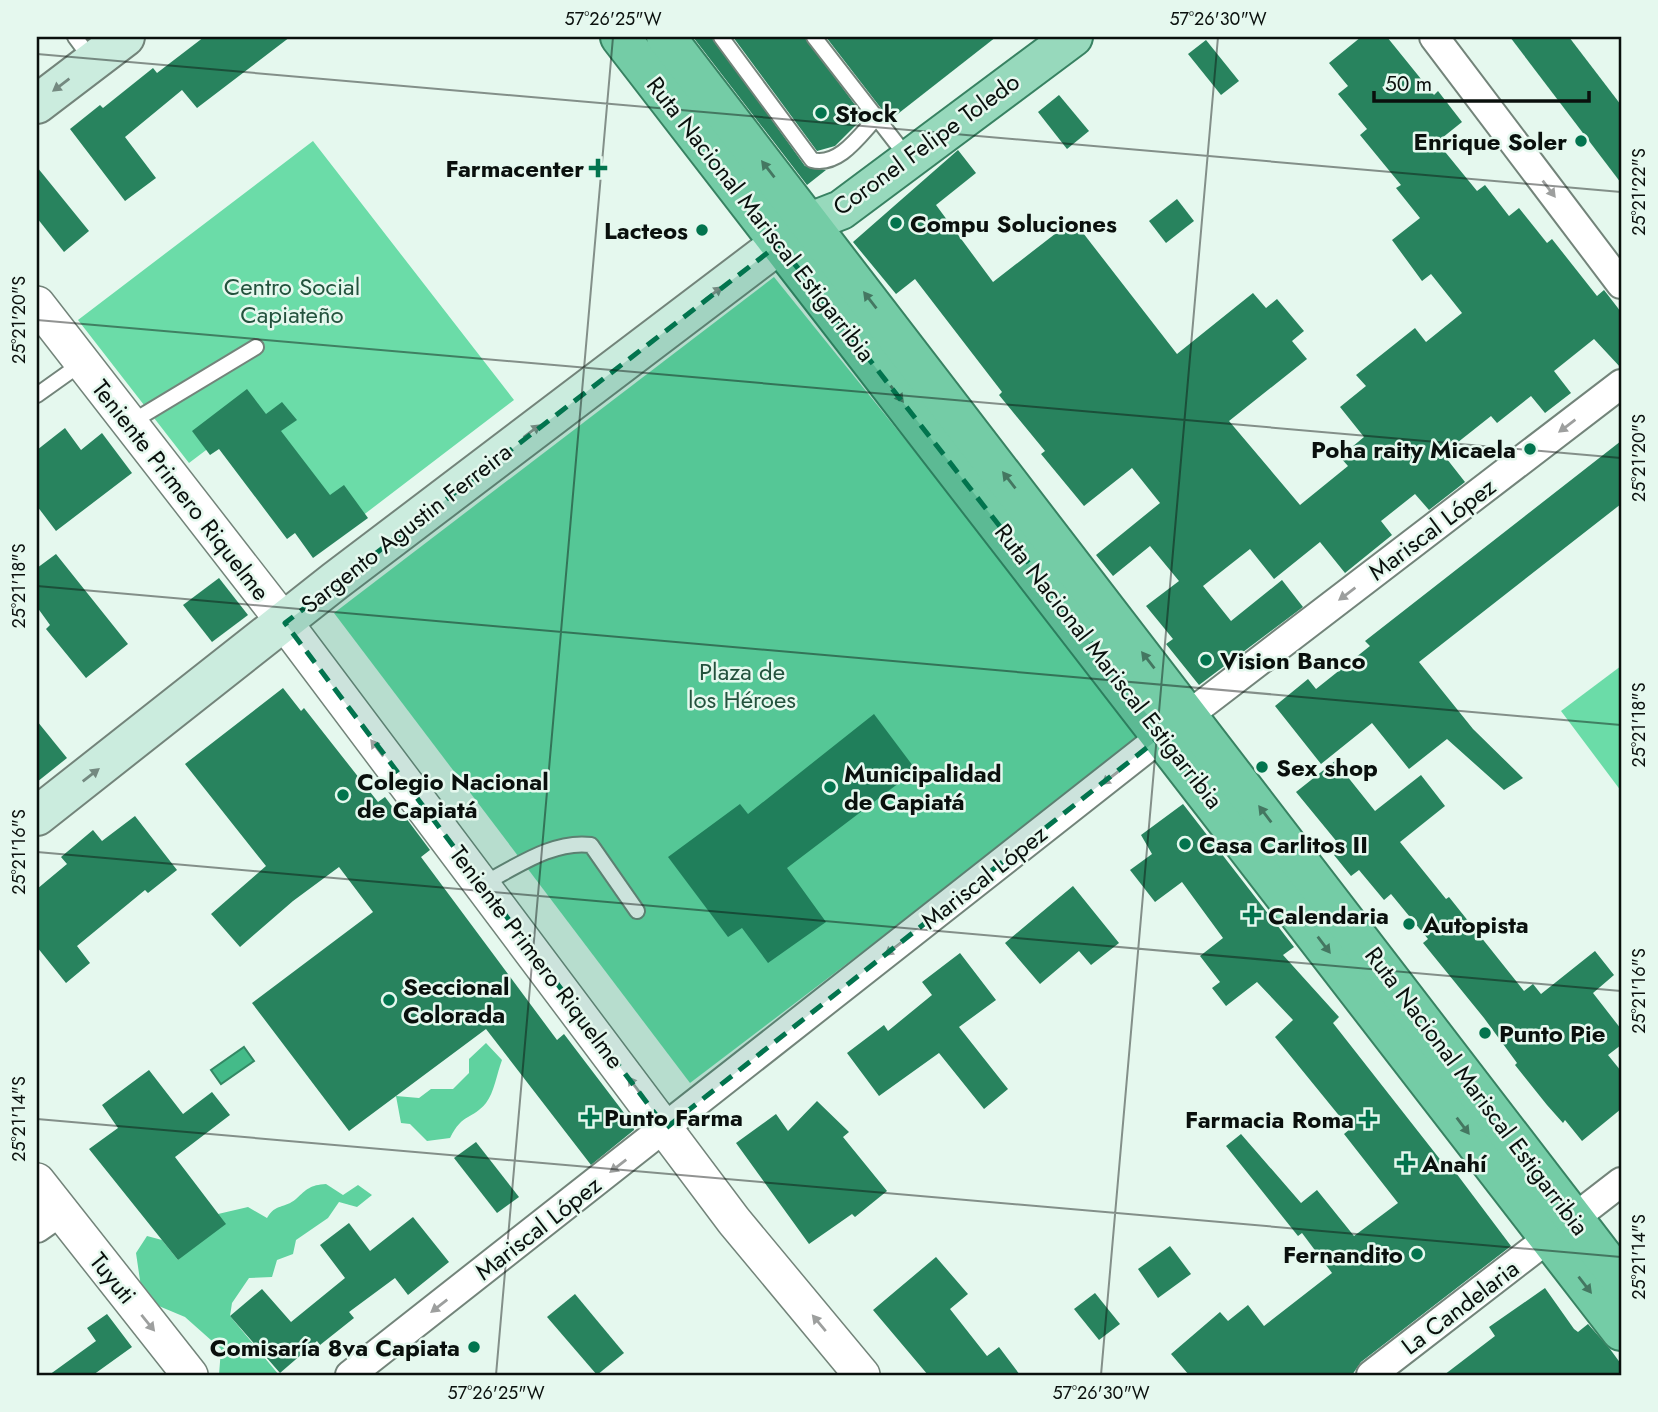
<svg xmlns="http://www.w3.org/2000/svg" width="1658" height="1412" viewBox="0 0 1658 1412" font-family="Jost,sans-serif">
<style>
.green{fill:#6bdca8}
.forest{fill:#5fd29f}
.water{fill:#44bb89;stroke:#338864;stroke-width:2}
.building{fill:#28835e}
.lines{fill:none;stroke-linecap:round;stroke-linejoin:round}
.service-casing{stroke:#73847a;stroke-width:18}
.minor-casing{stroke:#73847a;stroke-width:32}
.tertiary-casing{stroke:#73847a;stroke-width:38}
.secondary-casing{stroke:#73847a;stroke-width:42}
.primary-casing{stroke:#388262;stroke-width:42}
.trunk-casing{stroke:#388262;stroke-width:42}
.service{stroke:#fff;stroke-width:14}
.minor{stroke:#fff;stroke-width:28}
.tertiary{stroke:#fff;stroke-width:35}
.secondary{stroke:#cbecde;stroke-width:38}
.primary{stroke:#97d9bc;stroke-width:38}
.trunk{stroke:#74cca6;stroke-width:38}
.oneway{fill:#748980}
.oneway2{fill:#447761}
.oneway3{fill:#9d9f9e}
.marked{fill:#02744e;fill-opacity:0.2;stroke:#02744e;stroke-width:5;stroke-dasharray:14 9;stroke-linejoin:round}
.ticks{fill:none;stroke:#0a100d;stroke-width:2;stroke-opacity:0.45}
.poi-dot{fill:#02744e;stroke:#e5f8ee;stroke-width:2.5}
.labels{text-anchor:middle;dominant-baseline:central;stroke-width:5;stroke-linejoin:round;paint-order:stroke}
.poi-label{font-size:24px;font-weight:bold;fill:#0a100d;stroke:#e5f8ee;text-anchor:start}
.street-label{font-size:24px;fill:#0a100d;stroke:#e5f8ee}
.park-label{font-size:24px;fill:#23523d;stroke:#e5f8ee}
.neatline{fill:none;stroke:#0a100d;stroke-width:2.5}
.ticks-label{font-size:18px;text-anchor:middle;fill:#0a100d}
</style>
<rect width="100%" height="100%" fill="#e5f8ee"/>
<g class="green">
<path d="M313,141L514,400L349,526L259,410L189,463L78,320Z"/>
<path d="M774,277L1145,737L690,1083L334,613Z"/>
<path d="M1621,666V791L1561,711Z"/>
</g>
<g class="forest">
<path d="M486,1043L502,1060C497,1073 494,1093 486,1103C472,1120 463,1112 450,1138L427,1141L410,1124L401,1123L396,1096L419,1098L431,1089H453L469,1073V1059Z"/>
<path d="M326,1184L343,1195L358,1185L372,1195L357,1207L339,1202L328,1218L296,1240L293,1254L277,1260L272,1277L249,1278L232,1303L230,1316L279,1375H219L221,1349L185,1317L154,1304L141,1287L136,1253L147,1236L162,1240L178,1260L218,1214L248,1207L267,1218C276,1203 284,1209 296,1199C307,1189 310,1185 326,1184Z"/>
</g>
<path class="water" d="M244,1047L254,1061L221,1084L211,1070Z"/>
<g class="building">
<path d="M204,37H290L197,108L182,90L125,137L156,178L125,201L70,129L100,105L103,108L153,68L157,73Z"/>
<path d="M693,37H712L805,166L826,170L807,185Z"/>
<path d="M733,37H805L864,117L835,146L817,151Z"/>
<path d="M826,37H996L890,120Z"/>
<path d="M1361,37H1387L1434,95L1438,91L1462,122L1437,142L1477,191L1485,185L1509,216L1519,208L1547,243L1552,239L1597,296L1604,290L1621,312V368L1594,339L1554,371L1571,393L1545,413L1531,396L1497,423L1491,416L1443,454L1465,482L1429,510L1415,494L1381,521L1392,535L1345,573L1320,542L1274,579L1250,549L1203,586L1231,621L1282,580L1303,607L1199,685L1166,644L1173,639L1146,606L1179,581L1150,546L1113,576L1096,555L1160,503L1132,468L1084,506L1041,454L1045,451L999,395L1002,392L915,279L896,294L853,242L958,150L976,173L936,205L993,282L1073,220L1177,354L1253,293L1266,308L1277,299L1304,331L1292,341L1307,359L1229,421L1300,505L1348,466L1340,457L1364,437L1340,407L1366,386L1356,375L1415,328L1426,342L1462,313L1431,274L1422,281L1392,240L1420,218L1396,188L1401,185L1360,135L1367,129L1338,94L1348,86L1329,63Z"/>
<path d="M1510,37H1569L1621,105V183Z"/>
<path d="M1206,40L1239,81L1221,95L1188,54Z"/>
<path d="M1059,95L1089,131L1067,149L1038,112Z"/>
<path d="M37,167L89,231L64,252L37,218Z"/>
<path d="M1177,199L1194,221L1166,243L1149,221Z"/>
<path d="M247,389L266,414L282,402L297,420L281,431L330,495L344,485L368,518L313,558L295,533L287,539L219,449L210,455L192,431Z"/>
<path d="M65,428L81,450L102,433L132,473L56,531L37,506V450Z"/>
<path d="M1621,441V504L1419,662L1473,729L1523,778L1504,790L1447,739L1409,769L1372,723L1321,764L1275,706L1308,679L1316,689L1370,646L1365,641Z"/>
<path d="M56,554L128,644L86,678L46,629L50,625L37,607V568Z"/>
<path d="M219,578L248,615L212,642L183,605Z"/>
<path d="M283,688L301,711L304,708L378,802L385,797L403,821L406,818L430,850L421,857L557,1040L564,1034L634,1126V1130L591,1165L486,1029L349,1131L252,1003L373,912L339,867L293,901L240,947L211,914L266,866L185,764Z"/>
<path d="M874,714L916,770L787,868L826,922L768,963L742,928L728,937L668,857L740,804L748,814Z"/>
<path d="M37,721L67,758L37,782Z"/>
<path d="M1335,761L1375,811L1421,775L1445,806L1400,842L1446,899L1449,897L1524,991L1533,984L1541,994L1595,951L1614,975L1593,993L1621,1029V1045L1608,1055L1621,1071V1109L1582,1141L1565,1120L1563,1123L1547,1105L1515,1065L1517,1063L1484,1018L1423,943L1428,939L1391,894L1384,900L1359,870L1351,876L1334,855L1342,848L1296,792Z"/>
<path d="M1183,804L1294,947L1283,955L1339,1017L1333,1023L1446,1167L1450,1165L1511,1246L1361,1362L1352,1375H1189L1171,1354L1220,1312L1228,1321L1248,1305L1264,1326L1332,1273L1302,1233L1298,1236L1226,1146L1241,1134L1301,1203L1317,1190L1354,1236L1398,1203L1344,1134L1350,1129L1275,1037L1293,1020L1257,982L1226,1006L1212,988L1220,982L1200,956L1223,938L1182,882L1155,902L1130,870L1152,854L1141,835Z"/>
<path d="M135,816L177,870L148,893L145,890L77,946L90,963L66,983L37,947V889L67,864L61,857L93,830L102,841Z"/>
<path d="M1073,886L1119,943L1091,965L1079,951L1040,984L1005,943Z"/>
<path d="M960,953L996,1000L959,1027L1008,1089L984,1109L939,1053L879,1096L847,1053L884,1025L888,1031L932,995L922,982Z"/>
<path d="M149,1070L183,1114L212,1092L230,1115L175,1157L226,1224L178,1260L89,1149L118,1128L102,1105Z"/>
<path d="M817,1101L849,1132L843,1137L887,1191L855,1217L852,1214L809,1244L736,1143L776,1114L788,1131Z"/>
<path d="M476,1142L519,1197L497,1213L454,1158Z"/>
<path d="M413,1217L449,1262L408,1295L395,1278L349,1312L354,1318L320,1345L317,1341L280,1373L230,1316L262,1289L291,1322L345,1278L320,1245L349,1223L370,1251Z"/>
<path d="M1170,1246L1191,1274L1158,1298L1138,1269Z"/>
<path d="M936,1257L968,1294L950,1309L987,1356L999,1347L1020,1375H928L873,1310Z"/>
<path d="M1545,1288L1574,1329L1578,1332L1588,1324L1610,1349L1621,1364V1375H1444L1495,1336L1489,1327Z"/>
<path d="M1095,1293L1120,1324L1099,1340L1074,1309Z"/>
<path d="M575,1294L624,1353L597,1375L547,1317Z"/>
<path d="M107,1314L132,1347L93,1375H49L96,1341L87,1328Z"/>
</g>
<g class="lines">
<defs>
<g id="service">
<path d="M75,37L92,60"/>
<path d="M721,37L812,160C839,167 860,135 877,117"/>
<path d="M814,37L897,144"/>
<path d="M37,395L82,363"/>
<path d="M130,423L256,347"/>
<path d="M483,884C516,867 553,840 591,845L637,911"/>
</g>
<g id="minor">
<path d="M1434,37L1621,284"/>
<path d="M37,1228L60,1212"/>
<path d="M350,1375L1190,714L1621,384"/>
<path d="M1371,1375L1621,1182"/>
</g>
<g id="tertiary">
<path d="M37,304L285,623L734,1221L862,1375"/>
<path d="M37,1181L190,1375"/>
</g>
<g id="secondary">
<path d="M37,104L125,37"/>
<path d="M37,816L335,581L779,244"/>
</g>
<path id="primary" d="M784,241L810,222L841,210L1073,37"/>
<g id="trunk">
<path d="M620,37L1621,1331"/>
<path d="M666,37L1621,1280"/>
</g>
</defs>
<use href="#service" class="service-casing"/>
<use href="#minor" class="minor-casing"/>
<use href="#tertiary" class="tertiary-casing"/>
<use href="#secondary" class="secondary-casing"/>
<use href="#primary" class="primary-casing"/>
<use href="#trunk" class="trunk-casing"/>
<use href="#service" class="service"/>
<use href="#minor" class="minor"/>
<use href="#tertiary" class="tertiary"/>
<use href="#secondary" class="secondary"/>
<use href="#primary" class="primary"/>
<use href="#trunk" class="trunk"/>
</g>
<defs><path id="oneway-solid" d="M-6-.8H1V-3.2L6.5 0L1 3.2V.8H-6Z" transform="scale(1.75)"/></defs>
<g class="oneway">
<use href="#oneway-solid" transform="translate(61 85) rotate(143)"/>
<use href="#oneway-solid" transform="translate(714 293) rotate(-37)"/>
<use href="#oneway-solid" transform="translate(532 431) rotate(-37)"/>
<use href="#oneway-solid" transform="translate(91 775) rotate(-38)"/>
</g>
<g class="oneway2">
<use href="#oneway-solid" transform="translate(768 169) rotate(-128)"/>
<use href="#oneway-solid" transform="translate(870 300) rotate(-128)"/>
<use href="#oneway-solid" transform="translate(897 394) rotate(52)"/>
<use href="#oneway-solid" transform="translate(1009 480) rotate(-128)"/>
<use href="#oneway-solid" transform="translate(1148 660) rotate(-128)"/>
<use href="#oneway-solid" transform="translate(1265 814) rotate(-127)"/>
<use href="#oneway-solid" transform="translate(1324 945) rotate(53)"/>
<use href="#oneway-solid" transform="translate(1463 1126) rotate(53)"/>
<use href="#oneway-solid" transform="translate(1585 1285) rotate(52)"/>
</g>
<g class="oneway3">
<use href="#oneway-solid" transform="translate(1549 189) rotate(53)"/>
<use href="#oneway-solid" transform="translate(1567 426) rotate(143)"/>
<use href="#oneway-solid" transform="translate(1347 594) rotate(143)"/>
<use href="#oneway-solid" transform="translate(377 748) rotate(-127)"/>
<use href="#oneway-solid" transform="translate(1110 778) rotate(142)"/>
<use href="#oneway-solid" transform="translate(893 949) rotate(142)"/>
<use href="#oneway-solid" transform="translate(634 1085) rotate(-127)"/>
<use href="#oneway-solid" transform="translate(618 1166) rotate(142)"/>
<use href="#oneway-solid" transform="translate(439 1306) rotate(142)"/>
<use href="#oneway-solid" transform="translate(148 1323) rotate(51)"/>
<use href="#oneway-solid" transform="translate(819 1323) rotate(-130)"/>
</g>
<path class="marked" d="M779,244L1163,735L666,1128L285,623Z"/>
<path class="ticks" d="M37,54L1621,192M37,320L1621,458M37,586L1621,725M37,852L1621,991M37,1119L1621,1257M496,1375L613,37M1101,1375L1218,37"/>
<g class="poi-dot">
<circle cx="821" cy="113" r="7"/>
<circle cx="1581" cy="141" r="7"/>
<path d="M594.5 157.5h7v7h7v7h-7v7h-7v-7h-7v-7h7z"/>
<circle cx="896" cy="223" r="7"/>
<circle cx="702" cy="230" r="7"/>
<circle cx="1530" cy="449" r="7"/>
<circle cx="1206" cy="660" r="7"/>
<circle cx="1262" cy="767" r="7"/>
<circle cx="830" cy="787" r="7"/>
<circle cx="343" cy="795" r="7"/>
<circle cx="1185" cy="844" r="7"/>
<path d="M1248.5 904.5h7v7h7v7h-7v7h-7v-7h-7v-7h7z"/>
<circle cx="1409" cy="924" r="7"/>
<circle cx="389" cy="1000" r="7"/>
<circle cx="1485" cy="1033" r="7"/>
<path d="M586.5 1106.5h7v7h7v7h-7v7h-7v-7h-7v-7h7z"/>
<path d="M1364.5 1108.5h7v7h7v7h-7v7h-7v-7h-7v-7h7z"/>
<path d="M1402.5 1152.5h7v7h7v7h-7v7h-7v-7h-7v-7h7z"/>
<circle cx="1417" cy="1254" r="7"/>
<circle cx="474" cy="1347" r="7"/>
</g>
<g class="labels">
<g class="poi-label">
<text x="835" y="113">Stock</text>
<text x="1567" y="141" text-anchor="end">Enrique Soler</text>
<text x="584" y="168" text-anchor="end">Farmacenter</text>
<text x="910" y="223">Compu Soluciones</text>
<text x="688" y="230" text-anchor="end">Lacteos</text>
<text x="1516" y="449" text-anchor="end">Poha raity Micaela</text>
<text x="1220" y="660">Vision Banco</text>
<text x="1276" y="767">Sex shop</text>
<text x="844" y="773">Municipalidad<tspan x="844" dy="28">de Capiatá</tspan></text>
<text x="357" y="781">Colegio Nacional<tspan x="357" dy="28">de Capiatá</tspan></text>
<text x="1199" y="844">Casa Carlitos II</text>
<text x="1268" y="915">Calendaria</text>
<text x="1423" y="924">Autopista</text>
<text x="403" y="986">Seccional<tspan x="403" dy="28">Colorada</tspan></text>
<text x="1499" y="1033">Punto Pie</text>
<text x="604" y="1117">Punto Farma</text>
<text x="1354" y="1119" text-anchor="end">Farmacia Roma</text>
<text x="1422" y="1163">Anahí</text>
<text x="1403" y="1254" text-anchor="end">Fernandito</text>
<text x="460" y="1347" text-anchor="end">Comisaría 8va Capiata</text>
</g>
<g class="street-label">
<text transform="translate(926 144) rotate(-36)">Coronel Felipe Toledo</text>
<text transform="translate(761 219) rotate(52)">Ruta Nacional Mariscal Estigarribia</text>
<text transform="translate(181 490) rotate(52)">Teniente Primero Riquelme</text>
<text transform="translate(406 528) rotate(-38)">Sargento Agustin Ferreira</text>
<text transform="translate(1432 529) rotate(-37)">Mariscal López</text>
<text transform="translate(1109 666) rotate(52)">Ruta Nacional Mariscal Estigarribia</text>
<text transform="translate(984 877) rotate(-38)">Mariscal López</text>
<text transform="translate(537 957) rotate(53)">Teniente Primero Riquelme</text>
<text transform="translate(1477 1091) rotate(53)">Ruta Nacional Mariscal Estigarribia</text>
<text transform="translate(538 1228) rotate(-38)">Mariscal López</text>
<text transform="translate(113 1278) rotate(51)">Tuyuti</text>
<text transform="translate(1460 1307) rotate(-37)">La Candelaria</text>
</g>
<g class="park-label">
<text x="292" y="286">Centro Social<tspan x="292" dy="28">Capiateño</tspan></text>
<text x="742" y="671">Plaza de<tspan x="742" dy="28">los Héroes</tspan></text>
</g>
</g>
<rect width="1658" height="1412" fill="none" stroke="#e5f8ee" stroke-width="77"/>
<path d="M1374 91v10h215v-10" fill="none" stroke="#0a100d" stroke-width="3.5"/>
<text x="1385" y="91" font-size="21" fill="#0a100d" stroke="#e5f8ee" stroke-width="5" paint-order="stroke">50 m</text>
<rect x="38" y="38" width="1582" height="1336" class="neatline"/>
<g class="ticks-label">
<text x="613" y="25">57°26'25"W</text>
<text x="1218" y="25">57°26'30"W</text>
<text transform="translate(1639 192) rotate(-90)" y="6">25°21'22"S</text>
<text transform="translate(19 320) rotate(-90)" y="6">25°21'20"S</text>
<text transform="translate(1639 458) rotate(-90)" y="6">25°21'20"S</text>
<text transform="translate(19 586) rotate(-90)" y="6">25°21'18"S</text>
<text transform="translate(1639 725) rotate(-90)" y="6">25°21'18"S</text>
<text transform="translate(19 852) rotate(-90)" y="6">25°21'16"S</text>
<text transform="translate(1639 991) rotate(-90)" y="6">25°21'16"S</text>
<text transform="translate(19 1119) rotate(-90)" y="6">25°21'14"S</text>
<text transform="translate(1639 1257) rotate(-90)" y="6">25°21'14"S</text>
<text x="496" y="1399">57°26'25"W</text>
<text x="1101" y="1399">57°26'30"W</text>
</g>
</svg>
